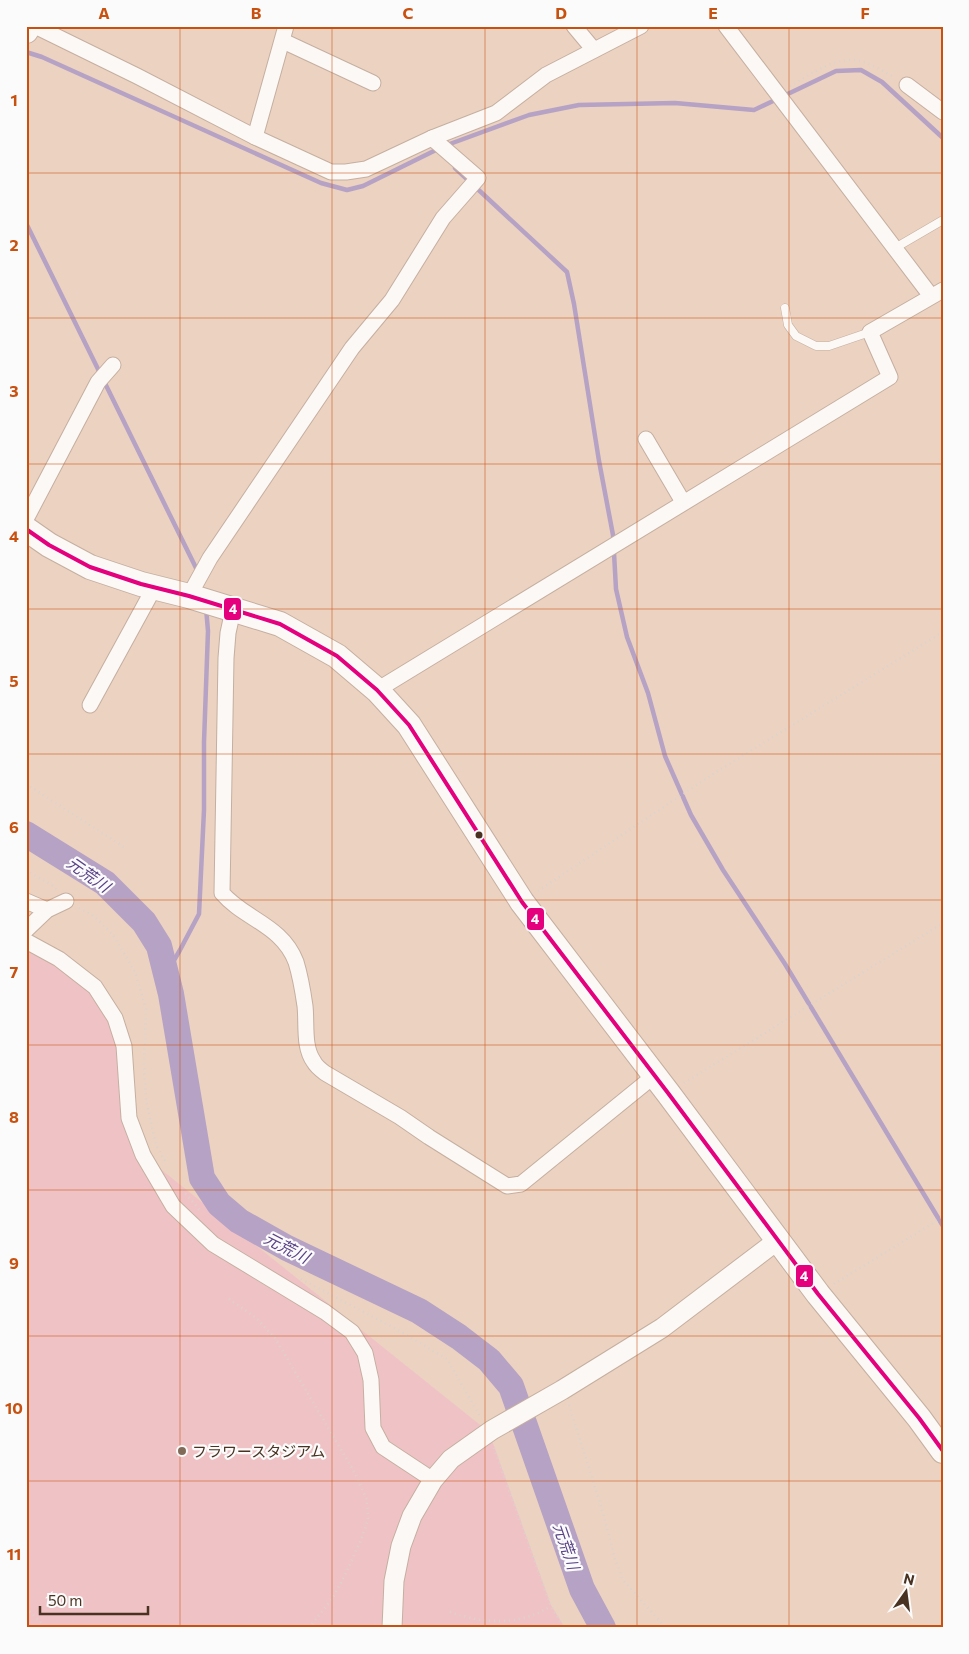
<svg xmlns="http://www.w3.org/2000/svg" width="969" height="1654" viewBox="0 0 969 1654" font-family="Commissioner,'Noto Sans JP',sans-serif">
<style>
.green{fill:#efc3c6}
.lines{fill:none;stroke-linecap:round;stroke-linejoin:round}
.stream{stroke:#b5a2c4;stroke-width:4.5}
.river{stroke:#b5a2c4;stroke-width:26}
.service-casing{stroke:#c5afa0;stroke-width:9}
.minor-casing{stroke:#c5afa0;stroke-width:17}
.tertiary-casing{stroke:#c5afa0;stroke-width:21}
.primary-casing{stroke:#c5afa0;stroke-width:26}
.path{stroke:#dbd3cd;stroke-width:2.5;stroke-dasharray:1 4;stroke-linecap:butt}
.service{stroke:#fcf8f6;stroke-width:8}
.minor{stroke:#fcf8f6;stroke-width:15}
.tertiary{stroke:#fcf8f6;stroke-width:19}
.primary{stroke:#fcf8f6;stroke-width:24}
.bus-1-casing{stroke:#fbfbfb;stroke-width:8}
.bus-1{stroke:#e5007d;stroke-width:4}
.grid{fill:none;stroke:#c85110;stroke-width:1;stroke-opacity:0.55}
.bus-dot{fill:#493221;stroke:#fbfbfb;stroke-width:2}
.poi-dot{fill:#826a59;stroke:#fbfbfb;stroke-width:2}
.labels{text-anchor:middle;dominant-baseline:central;stroke-width:4.5;stroke-linejoin:round;paint-order:stroke}
.poi-label{font-size:15px;fill:#493221;stroke:#fbfbfb;text-anchor:start}
.water-label{font-size:16px;font-style:italic;fill:#594287;stroke:#fbfbfb}
.line-badge{stroke:#fbfbfb;stroke-width:2}
.badge-label{font-size:14px;text-anchor:middle;font-weight:bold;fill:#fff}
.neatline{fill:none;stroke:#c85110;stroke-width:2}
.grid-label{font-size:16px;text-anchor:middle;font-weight:bold;fill:#c85110}
</style>
<rect width="100%" height="100%" fill="#ecd2c0"/>
<path class="green" d="M26,941L95,987L115,1018L143,1155L489,1432L551,1605L565,1628H26Z"/>
<g class="lines">
<g class="stream">
<path d="M26,52L42,57L321,183L347,190L363,186L440,148"/>
<path d="M447,145L529,115L579,105L675,103L754,110L836,71L861,70L882,82L943,138"/>
<path d="M455,168L567,272L574,304L599,461L613,535L616,589L627,637L648,693L665,756L691,815L723,870L785,964L943,1226"/>
<path d="M26,223L198,572"/>
<path d="M166,974L180,950L199,914L204,810V742L208,631L206,608"/>
</g>
<path class="river" d="M26,834L105,883L144,922L159,946L171,994L202,1178L219,1204L239,1221L287,1248L419,1311L459,1337L489,1360L511,1386L582,1589L603,1628"/>
<defs>
<g id="service">
<path d="M895,248L943,220"/>
<path d="M785,308L788,325L796,336L816,346H829L870,332"/>
</g>
<g id="minor">
<path d="M35,26L137,76L255,137L331,172H346L366,169L432,138L496,113L546,75L641,26"/>
<path d="M574,26L594,50"/>
<path d="M726,26L931,296"/>
<path d="M283,41L373,83"/>
<path d="M907,85L943,112"/>
<path d="M255,137L286,26"/>
<path d="M646,439L683,502"/>
<path d="M26,519L98,382L113,365"/>
<path d="M189,596L210,558L352,348L392,300L443,218L478,178L432,138"/>
<path d="M233,610L228,633L226,658L222,893C244,919 282,925 296,962C300,975 303,992 305,1006C307,1024 303,1047 314,1062C316,1066 321,1070 325,1073L400,1117L429,1137L507,1186L521,1184L654,1076"/>
<path d="M377,690L890,377L870,332L943,290"/>
<path d="M90,705L154,588"/>
<path d="M26,901L47,910"/>
<path d="M26,930L47,910L66,901"/>
<path d="M26,941L59,959L95,987L115,1018L124,1046L129,1118L143,1155L173,1206L213,1244L325,1312L352,1332L365,1353L371,1380L373,1428L383,1447L433,1480"/>
</g>
<path id="tertiary" d="M392,1628L394,1581L401,1546L412,1516L433,1480L451,1459L492,1430L562,1390L662,1328L778,1240"/>
<g id="primary">
<path d="M26,31L29,26"/>
<path d="M26,529L49,545L90,567L141,584L189,596L280,624L337,656L377,690L409,725L522,902L668,1093L818,1294L919,1418L943,1451"/>
</g>
</defs>
<use href="#service" class="service-casing"/>
<use href="#minor" class="minor-casing"/>
<use href="#tertiary" class="tertiary-casing"/>
<use href="#primary" class="primary-casing"/>
<g class="path">
<path d="M790,86C807,77 829,60 851,60C866,60 881,70 894,77"/>
<path d="M26,784L124,847"/>
<path d="M26,870L55,887L58,891"/>
<path d="M538,891L713,774L943,632"/>
<path d="M79,908L94,916L113,935L135,972L146,1009L144,1065L146,1100L156,1145L167,1164"/>
<path d="M684,1083L943,923"/>
<path d="M182,1190L200,1210"/>
<path d="M301,1279L396,1329L447,1359L481,1418"/>
<path d="M834,1284L943,1217"/>
<path d="M229,1299L255,1317L275,1338L356,1475L367,1500L368,1520L361,1540L344,1577L332,1599L309,1628"/>
<path d="M569,1405L603,1513L615,1559L623,1580L666,1628"/>
<path d="M494,1448L551,1606L565,1628"/>
<path d="M26,1608L47,1628"/>
<path d="M450,1612C484,1624 520,1626 551,1606"/>
</g>
<use href="#service" class="service"/>
<use href="#minor" class="minor"/>
<use href="#tertiary" class="tertiary"/>
<use href="#primary" class="primary"/>
<defs>
<path id="bus-1" d="M26,529L49,545L90,567L141,584L189,596L280,624L337,656L377,690L409,725L522,902L668,1093L818,1294L919,1418L943,1451"/>
</defs>
<use href="#bus-1" class="bus-1-casing"/>
<use href="#bus-1" class="bus-1"/>
</g>
<path class="grid" d="M180,26V1628M332,26V1628M485,26V1628M637,26V1628M789,26V1628M26,173H943M26,318H943M26,464H943M26,609H943M26,754H943M26,900H943M26,1045H943M26,1190H943M26,1336H943M26,1481H943"/>
<circle class="bus-dot" cx="479" cy="835" r="4.5"/>
<circle class="poi-dot" cx="182" cy="1451" r="5"/>
<g class="labels">
<g class="poi-label">
<text x="192" y="1451">フラワースタジアム</text>
</g>
<g class="water-label">
<text transform="translate(89 874) rotate(35)">元荒川</text>
<text transform="translate(287 1247) rotate(27)">元荒川</text>
<text transform="translate(567 1546) rotate(71)">元荒川</text>
</g>
</g>
<g class="line-badge">
<rect x="223" y="597" width="19" height="24" rx="5" fill="#e5007d"/>
<rect x="526" y="907" width="19" height="24" rx="5" fill="#e5007d"/>
<rect x="795" y="1264" width="19" height="24" rx="5" fill="#e5007d"/>
</g>
<g class="badge-label">
<text x="233" y="614">4</text>
<text x="535" y="924">4</text>
<text x="804" y="1281">4</text>
</g>
<rect width="969" height="1654" fill="none" stroke="#fbfbfb" stroke-width="55"/>
<g transform="translate(906 1592) rotate(14)" stroke="#fbfbfb" stroke-width="4" paint-order="stroke">
<path d="M0-4L9 19L0 12L-9 19Z" fill="#493221"/>
<text y="-8" font-size="14" font-weight="bold" text-anchor="middle" fill="#493221">N</text>
</g>
<path d="M40 1606v8h108v-8" fill="none" stroke="#493221" stroke-width="2.5"/>
<text x="48" y="1606" font-size="15" fill="#493221" stroke="#fbfbfb" stroke-width="4" paint-order="stroke">50 m</text>
<rect x="28" y="28" width="914" height="1598" class="neatline"/>
<g class="grid-label">
<text x="104" y="19">A</text>
<text x="256" y="19">B</text>
<text x="408" y="19">C</text>
<text x="561" y="19">D</text>
<text x="713" y="19">E</text>
<text x="865" y="19">F</text>
<text x="14" y="106">1</text>
<text x="14" y="251">2</text>
<text x="14" y="397">3</text>
<text x="14" y="542">4</text>
<text x="14" y="687">5</text>
<text x="14" y="833">6</text>
<text x="14" y="978">7</text>
<text x="14" y="1123">8</text>
<text x="14" y="1269">9</text>
<text x="14" y="1414">10</text>
<text x="14" y="1560">11</text>
</g>
</svg>
